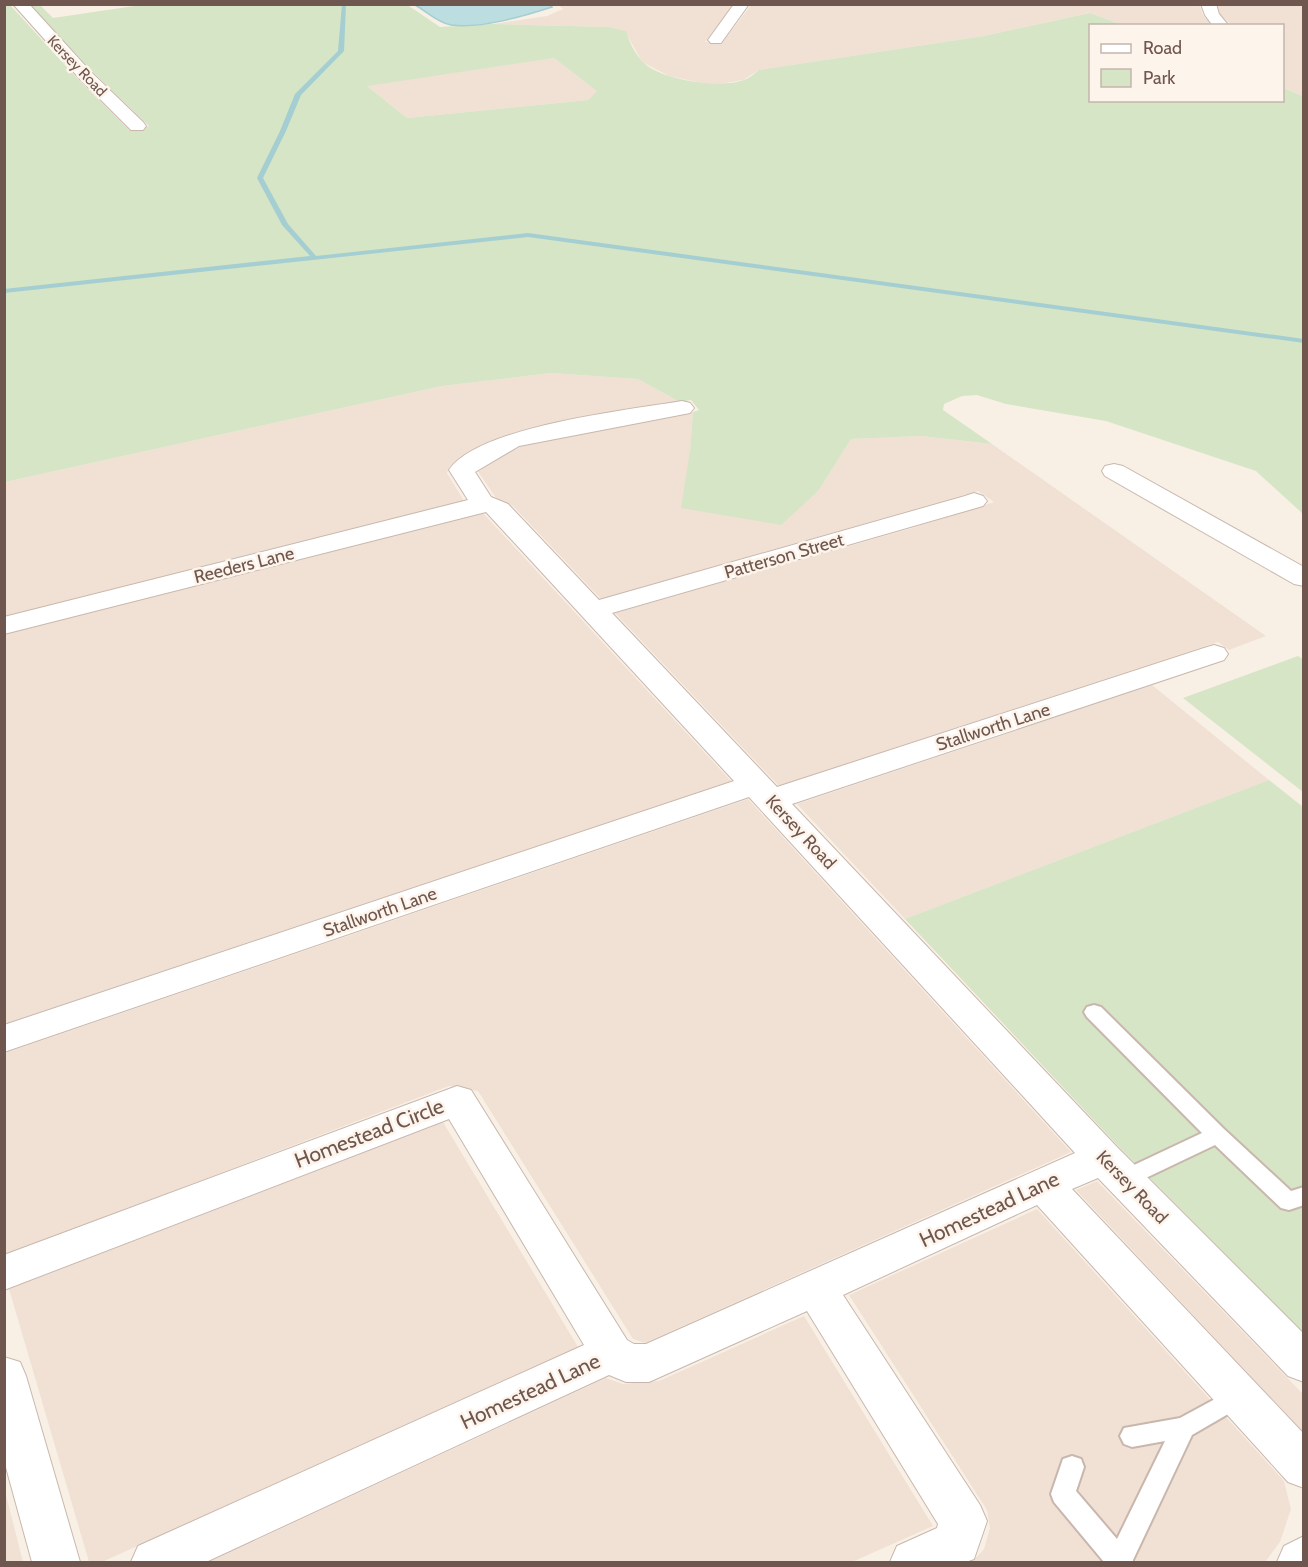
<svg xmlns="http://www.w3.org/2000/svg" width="1308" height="1567" viewBox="0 0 1308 1567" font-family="Cabin,sans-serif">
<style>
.residential{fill:#f0e1d4}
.green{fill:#d5e5c5;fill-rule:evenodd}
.water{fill:#bcdee0;stroke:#a4ced1;stroke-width:1.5}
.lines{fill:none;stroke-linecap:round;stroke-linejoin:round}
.stream{fill:#a4ced1;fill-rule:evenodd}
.lane-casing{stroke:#c9b7ad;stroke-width:4}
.street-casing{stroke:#c9b7ad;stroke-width:2}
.lane{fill:#fff;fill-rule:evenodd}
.street{fill:#fff;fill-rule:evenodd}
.labels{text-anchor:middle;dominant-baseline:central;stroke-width:5;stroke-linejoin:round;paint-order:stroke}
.far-street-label{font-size:15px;fill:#6f564e;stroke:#fdf4eb}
.street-label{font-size:18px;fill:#6f564e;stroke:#fdf4eb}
.near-street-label{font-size:21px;fill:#6f564e;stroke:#fdf4eb}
</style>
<rect width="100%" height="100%" fill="#f9f0e5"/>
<g class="residential">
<path d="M1199,4L1203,15L1213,25H1122L1090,13L984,36L759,70L743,80L719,84L697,82L669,76L642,62L625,31L608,27L493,24L547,16L563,9L558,5H734L705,42L722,43L751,5Z"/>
<path d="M1216,4L1303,5V96L1283,88L1282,26L1232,25L1220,15Z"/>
<path d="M554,58L598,91L588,100L407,118L366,85Z"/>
<path d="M551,373L638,379L680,402L553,425L501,438L466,456L449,468L447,473L464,501L5,618V482L442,386Z"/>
<path d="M693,412L690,451L819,490L851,439L921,436L992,444L1266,636L1229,650L1218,642L779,786L615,613L912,528L994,502L978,491L601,599L513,506L496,498L477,470L519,446L561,436Z"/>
<path d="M482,512L731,781L5,1026V634Z"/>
<path d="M1152,685L1269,780L905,919L797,804Z"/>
<path d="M748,799L1071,1152L645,1343L633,1339L478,1091L449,1086L5,1255V1053Z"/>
<path d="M443,1122L578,1347L102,1562H89L9,1289Z"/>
<path d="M1097,1181L1303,1394V1432L1076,1190Z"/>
<path d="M1037,1209L1284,1481L1291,1509L1280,1542L1265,1562H972L984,1549L990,1528L987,1510L849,1295Z"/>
<path d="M804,1316L933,1526L852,1562H209L606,1378L623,1384L659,1381Z"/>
<path d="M5,1491L23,1562H5Z"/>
</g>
<g class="green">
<path d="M148,4H406L440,27L493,24L608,27L626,31C629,41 634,52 641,60C657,80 720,89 744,80C750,78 755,73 759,70L984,36L1090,13L1122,25L1090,26V100H1282L1283,88L1303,96V514L1256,471L1106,421L1006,404L977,395L962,396L944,404L943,410L992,444L921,436L851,439L819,490L781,525L681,508L690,451L693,412L699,410L691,400L680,402L638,379L551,373L442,386L5,482L4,5H10L75,76L129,130L149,126L94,73L30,5H40L53,18ZM554,58L597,91L588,100L407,118L367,86Z"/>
<path d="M1298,656L1304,660L1303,792L1183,698Z"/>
<path d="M1269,780L1303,807V1332L1121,1149L905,919Z"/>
</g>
<path class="water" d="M549,4L552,7C524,16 481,29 451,25C438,23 426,11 415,5Z"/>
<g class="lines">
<path class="stream" d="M342,4H346L344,51L301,95L286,131L263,178L288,224L316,256L528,233L1304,339V343L528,237L4,293V289L310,256L282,225L257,178L280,131L295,94L338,51Z"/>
<defs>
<g id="lane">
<path d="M1094,1005L1101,1007L1224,1129L1291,1191L1304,1187V1205L1289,1210L1281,1208L1215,1145L1131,1185L1124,1187L1117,1185L1114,1179L1117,1173L1202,1133L1087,1017L1084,1012L1087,1007Z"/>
<path d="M1239,1386L1247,1389L1251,1396L1247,1403L1192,1435L1133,1560V1562H1104L1054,1502L1051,1494L1063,1459L1072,1456L1081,1459L1084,1467L1076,1491L1117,1539L1165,1441L1132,1447L1124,1444L1120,1436L1124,1428L1180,1418Z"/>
</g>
<g id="street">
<path d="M13,4H29L91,72L143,122L146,126L143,130H131L79,78Z"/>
<path d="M734,4H749L721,43H711L708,40Z"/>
<path d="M1201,4H1216L1219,14L1229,26H1213L1205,15Z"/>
<path d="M682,401L690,403L694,408L690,413L519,446L475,472L491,497L508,504L599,600L965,496L974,493L983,496L987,501L983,506L612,613L777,787L1204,648L1214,645L1224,648L1228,654L1224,660L792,804L1117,1147L1304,1334V1382L1288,1376L1098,1178L1072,1189L1304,1434V1488L1288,1482L1037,1205L843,1295L980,1505L987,1521L974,1559L966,1562H890L897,1546L937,1528L938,1524L807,1311L649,1382H626L609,1375L206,1562H131L138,1546L584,1345L449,1119L4,1290V1255L457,1086L471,1090L627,1340L634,1344H646L1075,1153L749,797L4,1052V1025L734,781L486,512L4,634V617L468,500L449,470C479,426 629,410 682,401Z"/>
<path d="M1114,464L1123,466L1304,567V586L1294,584L1105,476L1102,471L1105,466Z"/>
<path d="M4,1357L20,1362L26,1376L80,1562H32L4,1460Z"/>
<path d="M1304,1536V1562H1277L1284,1546Z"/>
</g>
</defs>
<use href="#lane" class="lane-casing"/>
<use href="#street" class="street-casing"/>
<use href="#lane" class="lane"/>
<use href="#street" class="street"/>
</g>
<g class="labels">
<g class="far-street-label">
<text transform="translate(77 66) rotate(46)">Kersey Road</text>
</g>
<g class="street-label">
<text transform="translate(784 556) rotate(-16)">Patterson Street</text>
<text transform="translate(244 565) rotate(-14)">Reeders Lane</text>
<text transform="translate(993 727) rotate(-18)">Stallworth Lane</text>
<text transform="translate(801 832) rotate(47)">Kersey Road</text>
<text transform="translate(380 912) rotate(-19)">Stallworth Lane</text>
<text transform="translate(1132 1187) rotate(46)">Kersey Road</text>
</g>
<g class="near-street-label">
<text transform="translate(369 1133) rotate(-21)">Homestead Circle</text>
<text transform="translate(989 1209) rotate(-25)">Homestead Lane</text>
<text transform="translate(530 1391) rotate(-25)">Homestead Lane</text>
</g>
</g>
<rect width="1308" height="1567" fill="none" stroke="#6f564e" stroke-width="12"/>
<rect x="1089" y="24" width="195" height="78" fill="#fdf4eb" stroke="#c4b5ac" stroke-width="1.5"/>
<rect x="1101" y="44" width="30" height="9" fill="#ffffff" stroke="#c4b5ac" stroke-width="1.5"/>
<text x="1143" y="54" font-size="18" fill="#6f564e">Road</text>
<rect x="1101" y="69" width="30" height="18" fill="#d5e5c5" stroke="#c4b5ac" stroke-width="1.5"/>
<text x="1143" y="84" font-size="18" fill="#6f564e">Park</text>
</svg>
